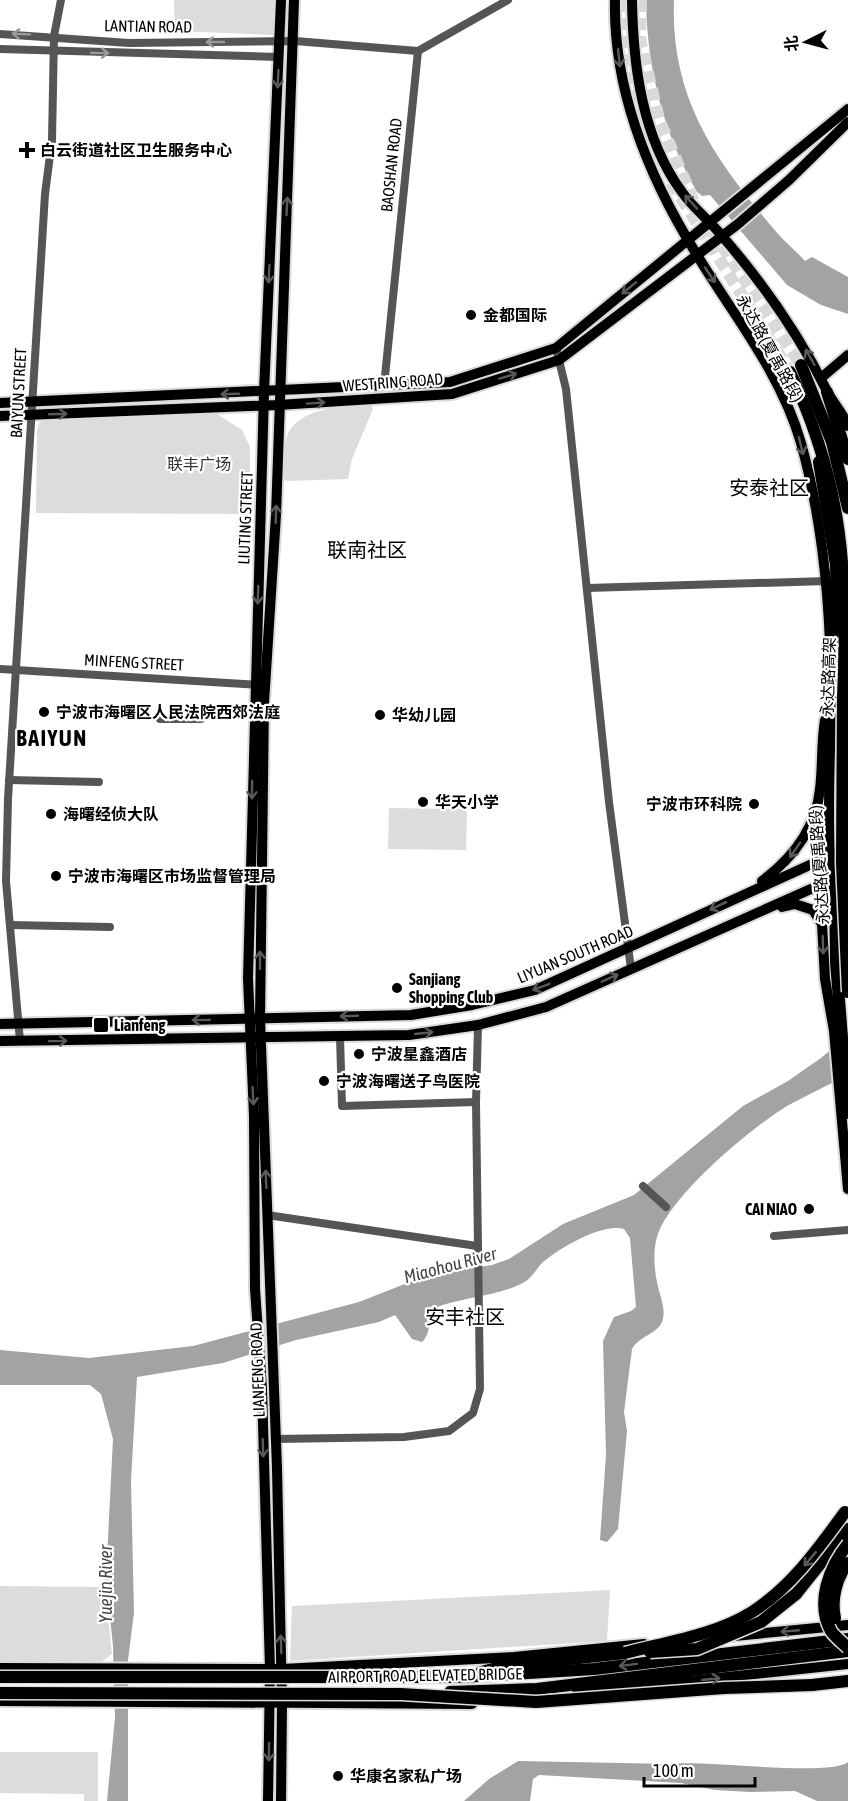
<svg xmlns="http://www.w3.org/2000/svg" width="848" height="1801" viewBox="0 0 848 1801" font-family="'Asap Condensed','Noto Sans SC',sans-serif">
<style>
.park{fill:#dcdcdc}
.water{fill:#a3a3a3}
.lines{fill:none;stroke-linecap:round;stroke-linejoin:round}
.highway-tunnel{stroke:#d9d9d9;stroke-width:12;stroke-dasharray:12 6;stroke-linecap:butt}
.major-casing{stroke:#dbdbdb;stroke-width:14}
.highway-casing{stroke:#dbdbdb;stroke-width:15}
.minor{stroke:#555;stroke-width:8}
.major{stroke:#000;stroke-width:10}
.highway{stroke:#000;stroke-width:12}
.highway-bridge-casing{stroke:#dbdbdb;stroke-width:15;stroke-linecap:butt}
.highway-bridge{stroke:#000;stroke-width:12}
.oneway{stroke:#999}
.oneway2{stroke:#595959}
.poi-dot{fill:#000;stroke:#fff;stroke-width:2}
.labels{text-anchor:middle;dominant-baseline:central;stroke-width:4.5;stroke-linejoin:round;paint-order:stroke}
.street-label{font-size:16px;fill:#000;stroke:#fff}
.poi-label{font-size:16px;font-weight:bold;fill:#000;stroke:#fff;text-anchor:start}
.park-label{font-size:16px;fill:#333;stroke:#fff}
.water-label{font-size:18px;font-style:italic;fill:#444;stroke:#fff}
.quarter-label{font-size:20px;fill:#000;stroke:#fff}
.district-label{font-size:22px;font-weight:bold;letter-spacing:1.5px;fill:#000;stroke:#fff}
</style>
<rect width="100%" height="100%" fill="#fff"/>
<g class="park">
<path d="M174,0H274L273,35L175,31Z"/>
<path d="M371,405L373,409L352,459L348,479L287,481L283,478C284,466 283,452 286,440C295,406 343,407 371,405Z"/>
<path d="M214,412L242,430L250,447V514L36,513L37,430L40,422L47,419Z"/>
<path d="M389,808L467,809L466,850L388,849Z"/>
<path d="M0,1586L105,1587L112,1654L100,1663L0,1664Z"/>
<path d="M610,1590L607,1641L290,1661L292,1606Z"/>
<path d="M0,1752H98V1801H84V1794L0,1793Z"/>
</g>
<g class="water">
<path d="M646,0H674C670,100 717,163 779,235C787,244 797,252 805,261L812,257L848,277V314L821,305L787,285L710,195L702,196L697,192C663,132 647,69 646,0Z"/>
<path d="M848,1035V1075C828,1085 807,1095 787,1106C751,1128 669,1196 657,1237C653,1250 654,1268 657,1282C659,1294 667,1310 662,1322C657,1334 639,1336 632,1349L624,1412L627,1431L618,1529L607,1542L600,1540L606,1455L603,1341L614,1317L631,1311L636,1307L630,1238L624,1229C601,1223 558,1249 541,1264C536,1270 532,1277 526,1281C502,1296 463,1297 437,1307C427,1317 432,1333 422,1342L412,1339L395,1315L379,1322L296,1340L223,1363L137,1377L131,1480L134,1613L128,1660V1801H107L115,1717L113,1646L106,1578L113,1439L101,1394L90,1385H0V1350L89,1358L193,1346L359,1302L425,1276L492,1265L509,1259L563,1224L634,1195L743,1106L788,1081L821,1058Z"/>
<path d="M518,1761L672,1764C706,1760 830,1777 848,1762V1801H817L795,1791L749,1792L715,1790L681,1783L539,1775L533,1779L530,1801H464L489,1779Z"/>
</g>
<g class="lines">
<g class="highway-tunnel">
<path d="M626,0C628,42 630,86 646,126"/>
<path d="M641,0L640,39L659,119L697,209"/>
<path d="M671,182L790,372"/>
<path d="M712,231L801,365"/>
</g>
<defs>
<g id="major">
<path d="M615,0C613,92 649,178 697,255C734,316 781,373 801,443C823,522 831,612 831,694C831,747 827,800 830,853C830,864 834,874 835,885"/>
<path d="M632,0C633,65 642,138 682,192C693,208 710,221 722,236C763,283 799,335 827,391C833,403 843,413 848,426"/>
<path d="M821,378L848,355"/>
<path d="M0,403L450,382L556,348L848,109"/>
<path d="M0,416L278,405L452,394L559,360L738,224L789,180L848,122"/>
<path d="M762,881C793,858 816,829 820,789C823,766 821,743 825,720"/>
<path d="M782,907L795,904L813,910L822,924L825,979L834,1031L848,1189"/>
<path d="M0,1024L411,1015L472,1005L535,990L834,854"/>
<path d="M0,1041L409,1035L478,1025L546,1007L840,876"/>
<path d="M734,1636L848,1625"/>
<path d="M0,1668L282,1669L514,1657L644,1644"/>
<path d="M577,1693L848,1664"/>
<path d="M0,1701L472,1704"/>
<path d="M268,1801L270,1669L262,1389L255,1289L254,1116L248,978L264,392L281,0"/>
<path d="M281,1801L282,1703L277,1468L260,1019L264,703L276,515L294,0"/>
</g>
<g id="highway">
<path d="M801,365L832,442L848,508"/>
<path d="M790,372C844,485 848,575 843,698"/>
<path d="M827,392L848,459"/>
<path d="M819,462L836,565L837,612L830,650"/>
<path d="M835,879L836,962L848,1113"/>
<path d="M796,1594L848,1529"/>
<path d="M481,1672L505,1666L625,1653"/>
<path d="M462,1677L594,1669L848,1639"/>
<path d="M812,1685L848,1681"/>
<path d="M450,1692L537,1689L848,1651"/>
</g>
</defs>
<use href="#major" class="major-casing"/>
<use href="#highway" class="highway-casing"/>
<g class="minor">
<path d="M0,34L129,43L295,41L418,51"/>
<path d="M0,49L279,57"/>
<path d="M556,348L566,389L609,802L631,969"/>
<path d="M384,386L418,51L508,0"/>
<path d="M587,588L827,581"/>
<path d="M0,669L259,685"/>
<path d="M160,719H201"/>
<path d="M9,780L99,782"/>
<path d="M10,925L110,927"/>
<path d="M340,1036L342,1106L476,1102"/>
<path d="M20,1041L6,881L8,799L45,194L52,140L54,36L61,0"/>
<path d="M643,1186L666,1207"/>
<path d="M267,1215L477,1246"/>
<path d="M774,1236L848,1230"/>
<path d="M275,1439L404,1437L449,1431L473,1413L480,1389L476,1102L478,1025"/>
</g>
<use href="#major" class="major"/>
<use href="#highway" class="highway"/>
<defs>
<g id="highway-bridge">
<path d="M843,698L842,863L848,992"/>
<path d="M848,1544C830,1566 815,1602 831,1631C835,1637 843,1643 848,1648"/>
<path d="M835,1618C831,1600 836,1578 848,1563"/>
<path d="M650,1652L697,1649L761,1622L796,1594"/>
<path d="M625,1653C667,1642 715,1635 752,1612C791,1587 818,1549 845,1512"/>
<path d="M0,1677H462"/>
<path d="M0,1693L401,1694L536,1702L724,1688L812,1685"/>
</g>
</defs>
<use href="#highway-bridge" class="highway-bridge-casing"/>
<use href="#highway-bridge" class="highway-bridge"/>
</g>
<defs><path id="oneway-shaft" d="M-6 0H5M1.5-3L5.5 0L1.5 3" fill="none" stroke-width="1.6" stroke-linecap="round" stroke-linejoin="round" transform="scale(1.5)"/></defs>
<g class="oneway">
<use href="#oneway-shaft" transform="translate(21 34) rotate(-177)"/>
<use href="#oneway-shaft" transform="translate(215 42) rotate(180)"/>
<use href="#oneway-shaft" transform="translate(100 53) rotate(1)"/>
</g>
<g class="oneway2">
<use href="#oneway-shaft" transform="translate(619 58) rotate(84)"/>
<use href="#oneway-shaft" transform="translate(278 79) rotate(93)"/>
<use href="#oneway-shaft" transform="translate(691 202) rotate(-133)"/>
<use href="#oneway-shaft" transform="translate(287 206) rotate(-87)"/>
<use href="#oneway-shaft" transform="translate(269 274) rotate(93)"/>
<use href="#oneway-shaft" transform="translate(710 275) rotate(56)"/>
<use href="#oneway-shaft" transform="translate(629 288) rotate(141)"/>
<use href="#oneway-shaft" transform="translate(810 357) rotate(-120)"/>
<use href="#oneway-shaft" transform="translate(508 376) rotate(-17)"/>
<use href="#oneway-shaft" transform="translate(230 394) rotate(178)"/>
<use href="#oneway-shaft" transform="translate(316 403) rotate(-4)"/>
<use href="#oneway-shaft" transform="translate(58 414) rotate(-2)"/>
<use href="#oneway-shaft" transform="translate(801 446) rotate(76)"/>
<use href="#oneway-shaft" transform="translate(276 514) rotate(-88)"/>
<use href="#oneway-shaft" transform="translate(258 595) rotate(92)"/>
<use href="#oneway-shaft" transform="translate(252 790) rotate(91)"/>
<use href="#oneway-shaft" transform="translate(795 850) rotate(125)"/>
<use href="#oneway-shaft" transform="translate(718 906) rotate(155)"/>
<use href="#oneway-shaft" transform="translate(823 945) rotate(88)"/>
<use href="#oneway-shaft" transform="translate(260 960) rotate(-90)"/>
<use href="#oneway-shaft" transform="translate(610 978) rotate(-24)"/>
<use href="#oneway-shaft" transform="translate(541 987) rotate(159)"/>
<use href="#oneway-shaft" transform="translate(349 1016) rotate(178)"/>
<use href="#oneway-shaft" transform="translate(201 1020) rotate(179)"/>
<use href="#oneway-shaft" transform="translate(424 1033) rotate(-6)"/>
<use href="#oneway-shaft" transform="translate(58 1041) rotate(-1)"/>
<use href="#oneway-shaft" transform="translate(253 1096) rotate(87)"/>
<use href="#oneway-shaft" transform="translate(266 1179) rotate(-92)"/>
<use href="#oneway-shaft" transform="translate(263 1448) rotate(88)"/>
<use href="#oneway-shaft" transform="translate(810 1559) rotate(130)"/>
<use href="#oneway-shaft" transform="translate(790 1631) rotate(175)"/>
<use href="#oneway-shaft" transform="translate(281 1644) rotate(-92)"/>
<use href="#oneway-shaft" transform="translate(628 1665) rotate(173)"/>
<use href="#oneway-shaft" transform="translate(711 1679) rotate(-6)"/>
<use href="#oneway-shaft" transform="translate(269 1752) rotate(91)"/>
</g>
<g class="poi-dot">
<path d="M24 141h6v6h6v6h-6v6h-6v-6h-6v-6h6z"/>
<circle cx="471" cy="315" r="6"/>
<circle cx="44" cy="712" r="6"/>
<circle cx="380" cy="715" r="6"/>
<circle cx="423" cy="802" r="6"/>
<circle cx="754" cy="804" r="6"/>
<circle cx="51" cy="814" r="6"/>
<circle cx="56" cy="876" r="6"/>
<circle cx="397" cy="988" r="6"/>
<rect x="93" y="1017" width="16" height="16" rx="3"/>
<circle cx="359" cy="1054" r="6"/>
<circle cx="324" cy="1081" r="6"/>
<circle cx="809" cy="1209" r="6"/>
<circle cx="338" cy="1776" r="6"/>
</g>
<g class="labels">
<g class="street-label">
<text transform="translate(148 26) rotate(1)">LANTIAN ROAD</text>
<text transform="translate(391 165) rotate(-84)">BAOSHAN ROAD</text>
<text transform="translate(770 348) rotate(61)">永达路(夏禹路段)</text>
<text transform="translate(393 382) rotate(-4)">WEST RING ROAD</text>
<text transform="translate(18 393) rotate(-87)">BAIYUN STREET</text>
<text transform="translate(245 518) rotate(-88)">LIUTING STREET</text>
<text transform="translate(134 662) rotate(3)">MINFENG STREET</text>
<text transform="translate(828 677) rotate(-88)">永达路高架</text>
<text transform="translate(819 865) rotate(-94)">永达路(夏禹路段)</text>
<text transform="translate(575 954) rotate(-23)">LIYUAN SOUTH ROAD</text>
<text transform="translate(257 1370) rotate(-92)">LIANFENG ROAD</text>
<text transform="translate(425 1675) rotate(-1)">AIRPORT ROAD ELEVATED BRIDGE</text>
</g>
<g class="poi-label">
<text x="40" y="150">白云街道社区卫生服务中心</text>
<text x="483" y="315">金都国际</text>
<text x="56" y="712">宁波市海曙区人民法院西郊法庭</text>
<text x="392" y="715">华幼儿园</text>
<text x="435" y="802">华天小学</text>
<text x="742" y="804" text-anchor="end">宁波市环科院</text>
<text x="63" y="814">海曙经侦大队</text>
<text x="68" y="876">宁波市海曙区市场监督管理局</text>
<text x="409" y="979">Sanjiang<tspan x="409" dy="18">Shopping Club</tspan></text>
<text x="114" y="1025">Lianfeng</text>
<text x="371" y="1054">宁波星鑫酒店</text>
<text x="336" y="1081">宁波海曙送子鸟医院</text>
<text x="797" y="1209" text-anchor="end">CAI NIAO</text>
<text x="350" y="1776">华康名家私广场</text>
</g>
<g class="park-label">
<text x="199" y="464">联丰广场</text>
</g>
<g class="water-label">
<text transform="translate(450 1265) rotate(-15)">Miaohou River</text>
<text transform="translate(105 1584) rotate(-90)">Yuejin River</text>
</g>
<g class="quarter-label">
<text x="769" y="487">安泰社区</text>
<text x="367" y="549">联南社区</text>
<text x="465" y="1316">安丰社区</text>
</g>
<g class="district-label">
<text x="52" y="738">BAIYUN</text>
</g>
</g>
<g transform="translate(806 42) rotate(264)" stroke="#ffffff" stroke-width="4.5" paint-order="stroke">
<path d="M0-4.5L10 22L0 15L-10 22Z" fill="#000000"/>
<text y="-9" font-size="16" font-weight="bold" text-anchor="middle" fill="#000000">北</text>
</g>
<path d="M644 1777v9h111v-9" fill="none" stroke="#000000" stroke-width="3"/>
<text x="653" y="1777" font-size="18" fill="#000000" stroke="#ffffff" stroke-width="4.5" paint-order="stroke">100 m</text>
</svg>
